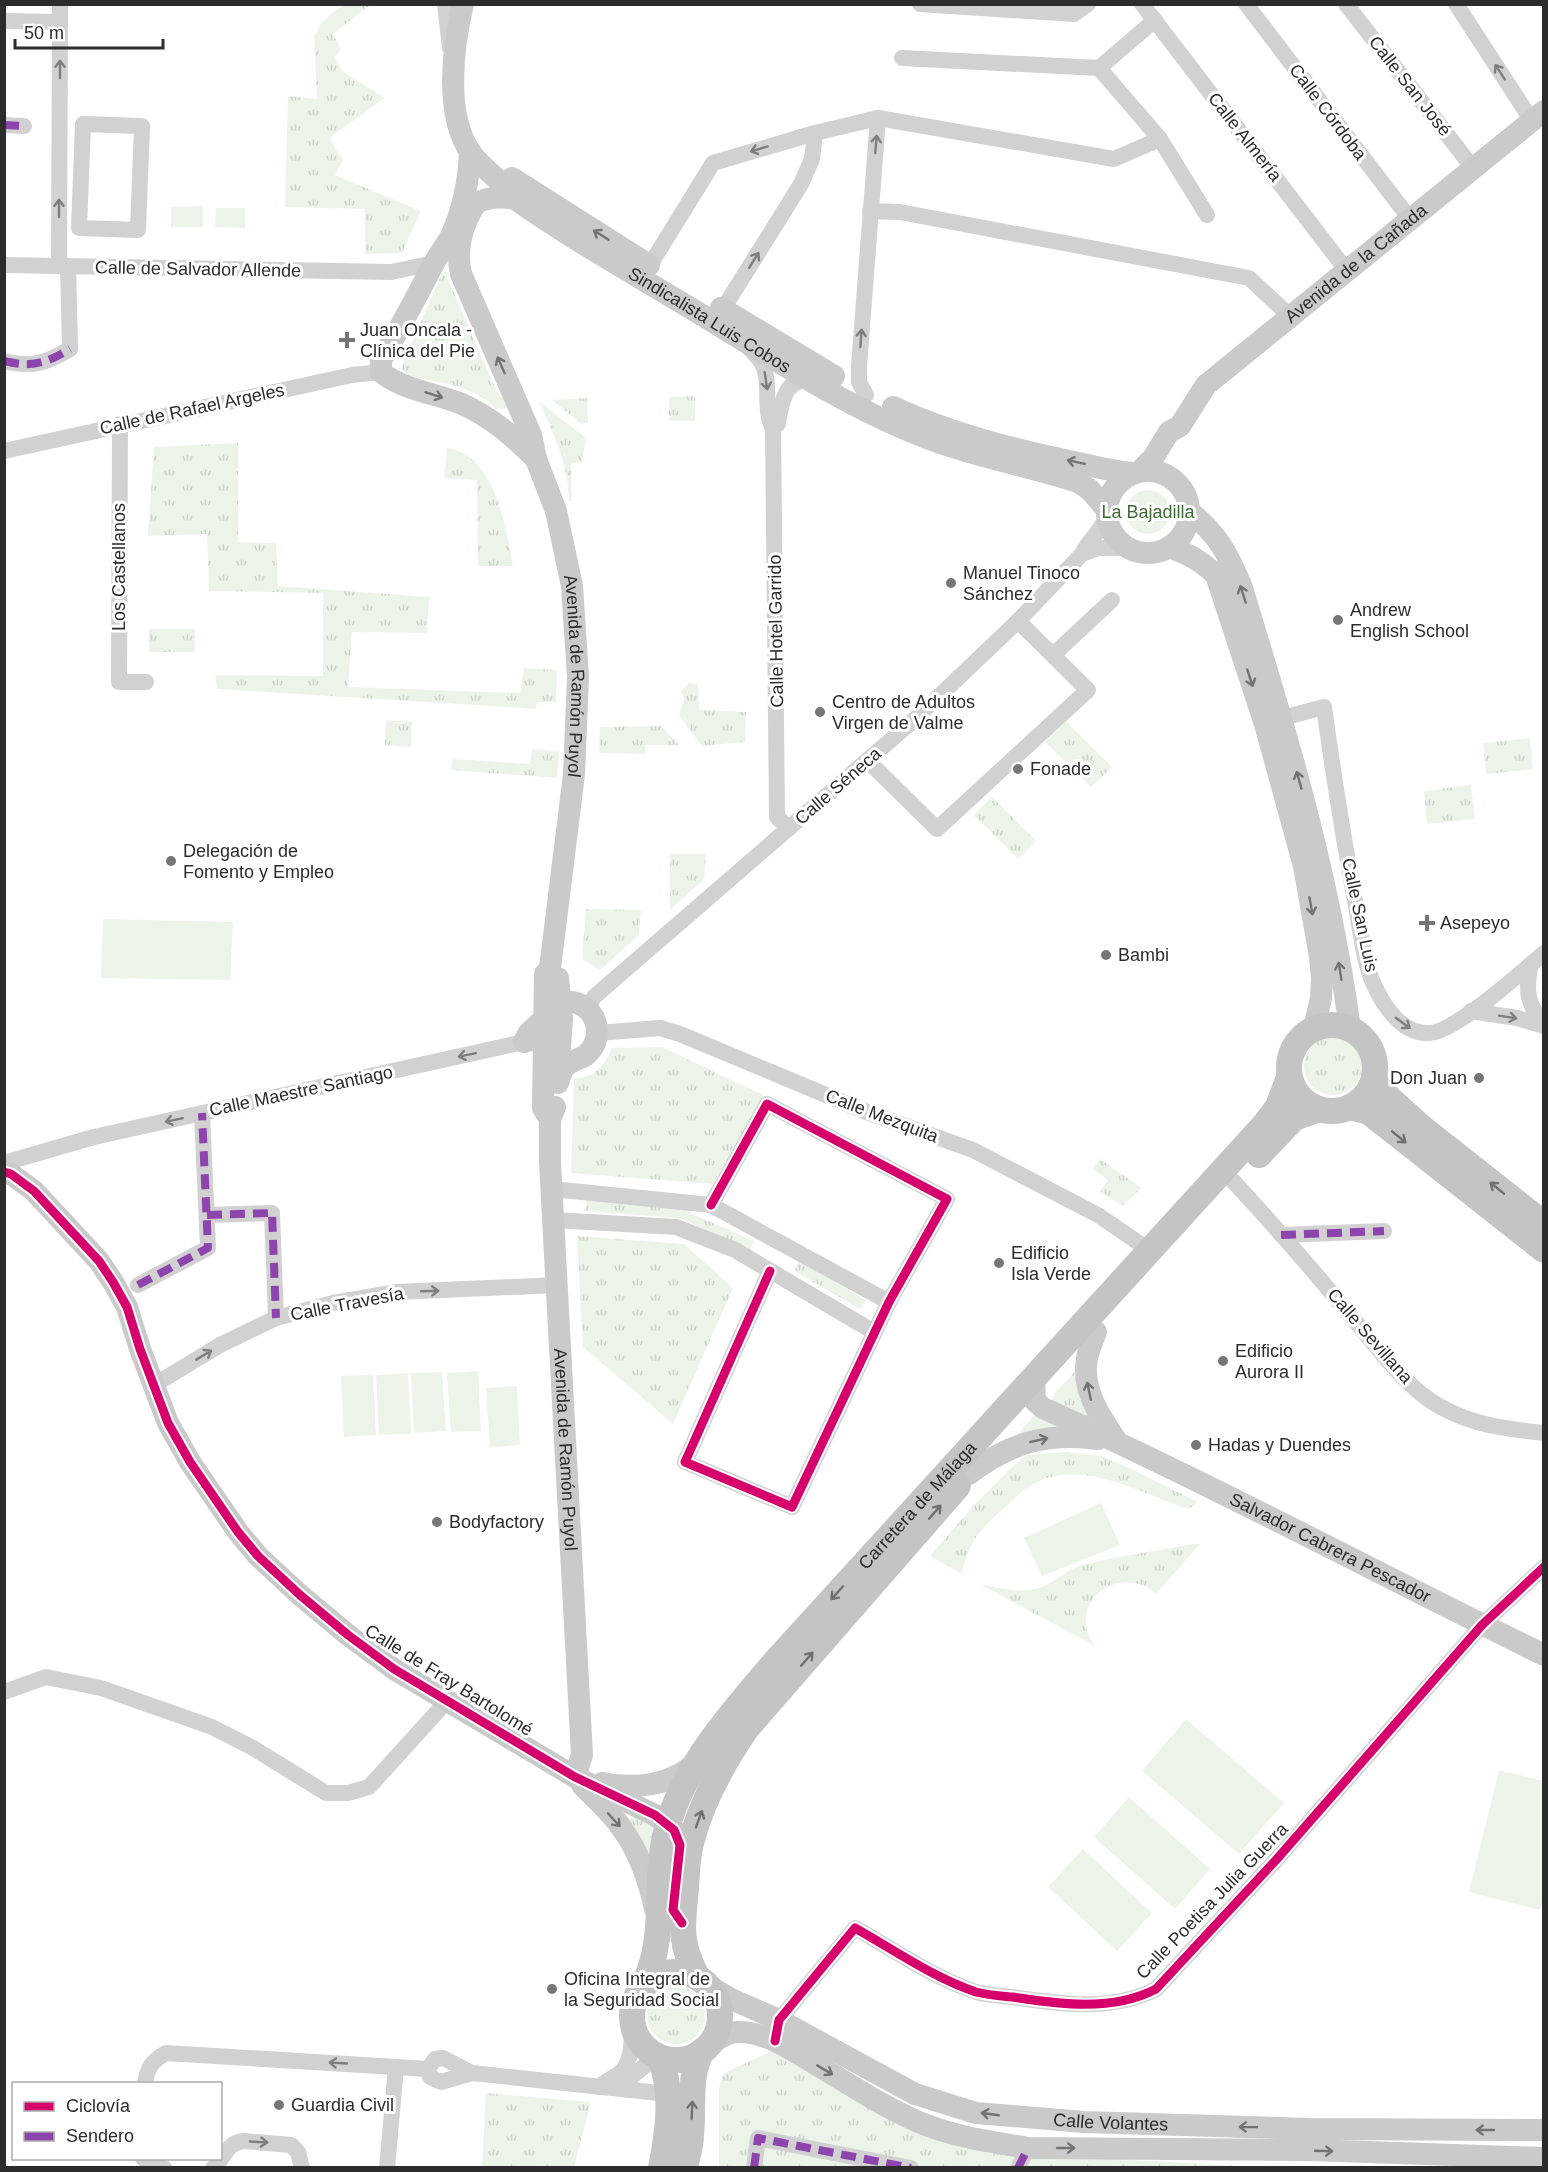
<svg xmlns="http://www.w3.org/2000/svg" width="1548" height="2172" viewBox="0 0 1548 2172" font-family="Helvetica,sans-serif">
<style>
.grass{fill:url(#grass-tufts)}
.garden{fill:#ecf4ea}
.lines{fill:none;stroke-linecap:round;stroke-linejoin:round}
.street{stroke:#d1d1d1;stroke-width:16}
.secondary{stroke:#cacaca;stroke-width:22}
.primary{stroke:#c4c4c4;stroke-width:26}
.quiet{stroke:#8e44ad;stroke-width:8;stroke-dasharray:15 8;stroke-linecap:butt}
.cycleway-casing{stroke:#fff;stroke-width:13}
.cycleway{stroke:#d6006c;stroke-width:9}
.oneway{stroke:#7e7e7e}
.oneway2{stroke:#737373}
.oneway3{stroke:#707070}
.poi-dot{fill:#767676;stroke:#fff;stroke-width:2}
.labels{text-anchor:middle;dominant-baseline:central;stroke-width:6;stroke-linejoin:round;paint-order:stroke}
.street-label{font-size:18px;fill:#2c2c2c;stroke:#fff}
.poi-label{font-size:18px;fill:#2c2c2c;stroke:#fff;text-anchor:start}
.park-label{font-size:18px;fill:#416a37;stroke:#fff}
</style>
<defs>
<pattern id="grass-tufts" width="24" height="20" patternUnits="userSpaceOnUse" patternTransform="scale(1.5)"><rect width="24" height="20" fill="#ecf4ea"/><path d="M3 7l-1-3M5 7V3M7 7l1-3M15 17l-1-3M17 17v-4M19 17l1-3" fill="none" stroke="#cbd1c9"/></pattern>
</defs>
<rect width="100%" height="100%" fill="#fff"/>
<g class="grass">
<path d="M348,4L370,5L333,34L341,50L335,57L342,71L385,98L329,138L343,160L335,175L421,211L402,253L365,254V209L285,207L288,96L317,99L314,36L322,22L337,9Z"/>
<path d="M445,272L449,276L447,277L492,381L500,397L504,396L508,406L505,409H496C475,386 439,382 409,376L402,369L403,363L442,273Z"/>
<path d="M695,396V421H669V397Z"/>
<path d="M587,398L588,423L581,424L552,400Z"/>
<path d="M539,401L586,438L582,462L571,464L572,501H569C568,461 554,436 539,401Z"/>
<path d="M238,443V542L276,543L278,586L429,597L427,633L352,632L348,687L520,693L524,668L557,670L556,702H537L536,709L217,689L215,675L323,676V593L209,591L207,534L148,536L154,447Z"/>
<path d="M447,448C495,454 506,528 513,566H478L477,480L444,478Z"/>
<rect x="149" y="629" width="46" height="23"/>
<path d="M689,683L698,684L699,710L746,712L745,742L702,746L679,715L684,699L681,691Z"/>
<path d="M386,720L412,722L411,747L385,745Z"/>
<path d="M1066,721L1112,767L1091,787L1045,742Z"/>
<path d="M661,726L679,745H645V754L599,753L600,727Z"/>
<path d="M1530,738L1533,769L1486,774L1483,743Z"/>
<path d="M532,749L559,751L557,778L451,770L452,759L530,764Z"/>
<path d="M1471,785L1475,819L1427,824L1424,791Z"/>
<path d="M992,797L1036,841L1018,859L974,815Z"/>
<path d="M670,854H706L704,879L670,910Z"/>
<path d="M586,909L641,910L639,935L600,970L582,959Z"/>
<circle cx="1333" cy="1066" r="29"/>
<path d="M662,1047L763,1095L713,1184L571,1173L574,1078C594,1079 605,1065 612,1048Z"/>
<path d="M1100,1159L1142,1188L1122,1206L1100,1191L1108,1180L1093,1169Z"/>
<path d="M587,1200L679,1208L754,1241L750,1250L679,1218L584,1211Z"/>
<path d="M577,1236L684,1244L733,1288L673,1424L583,1347Z"/>
<path d="M799,1261L866,1300L860,1309L794,1271Z"/>
<path d="M1082,1364L1100,1424L1052,1401L1055,1393Z"/>
<path d="M1037,1412L1078,1431L1013,1440Z"/>
<path d="M1068,1452L1101,1456L1125,1466L1198,1502L1189,1509C1174,1505 1160,1498 1146,1493C1113,1480 1073,1466 1039,1481C1025,1488 1013,1499 1002,1510C978,1532 969,1541 962,1574L930,1556L973,1506L1016,1463L1027,1455Z"/>
<path d="M1193,1544H1200L1156,1594C1122,1562 1063,1601 1095,1646L980,1584C1000,1588 1024,1595 1044,1586C1057,1581 1066,1570 1080,1566C1117,1556 1155,1551 1193,1544Z"/>
<path d="M636,1809L654,1823L651,1840L650,1864L626,1825Z"/>
<circle cx="676" cy="2015" r="29"/>
<path d="M772,2051L1023,2154L1262,2167L719,2168V2087L724,2073Z"/>
<path d="M486,2093L591,2102L574,2167H482Z"/>
</g>
<g class="garden">
<path d="M203,206V227H171V207Z"/>
<path d="M216,208H245V228L215,227Z"/>
<circle cx="1148" cy="512" r="22"/>
<path d="M103,919L233,922L230,980L101,978Z"/>
<path d="M478,1371L481,1431L451,1432L447,1373Z"/>
<path d="M442,1372L446,1431L414,1433L411,1373Z"/>
<path d="M408,1373L411,1434L379,1435L376,1375Z"/>
<path d="M373,1375L376,1435L344,1437L341,1376Z"/>
<path d="M517,1386L520,1445L490,1447L486,1388Z"/>
<path d="M1101,1503L1120,1545L1042,1576L1024,1538Z"/>
<path d="M1186,1719L1284,1803L1239,1854L1142,1771Z"/>
<path d="M1499,1770L1543,1781L1544,1894L1540,1910L1469,1892Z"/>
<path d="M1129,1797L1210,1869L1175,1909L1094,1837Z"/>
<path d="M1083,1849L1152,1913L1117,1951L1048,1887Z"/>
</g>
<g class="lines">
<g class="street">
<path d="M445,4L450,48"/>
<path d="M920,4L1074,14L1088,4"/>
<path d="M1142,4L1347,271"/>
<path d="M1246,4L1410,219"/>
<path d="M1346,4L1473,168"/>
<path d="M1456,4L1532,121"/>
<path d="M4,21L60,22"/>
<path d="M902,58L1099,68L1155,20"/>
<path d="M1099,68L1160,139L1207,215"/>
<path d="M83,124L142,126L138,230L79,228Z"/>
<path d="M4,125L24,126"/>
<path d="M870,211L900,212L1249,278L1291,317"/>
<path d="M4,265L391,272L434,263"/>
<path d="M650,265L713,163L815,133L878,118L1114,159L1160,139"/>
<path d="M59,266L60,4"/>
<path d="M723,309L801,184L812,159L815,133"/>
<path d="M750,349C755,355 762,361 764,368C771,387 763,412 773,429L777,817L789,828"/>
<path d="M4,361C33,368 46,363 70,349L68,266"/>
<path d="M866,395L859,382V366L878,118"/>
<path d="M120,424L119,682H146"/>
<path d="M778,424C781,404 785,374 814,382"/>
<path d="M4,451L352,375L381,372"/>
<path d="M1082,554L1098,548H1129"/>
<path d="M1053,655L1112,600"/>
<path d="M1282,718L1324,707C1333,772 1343,836 1355,901C1361,931 1363,966 1378,993C1388,1012 1405,1034 1429,1033C1454,1033 1523,971 1544,953"/>
<path d="M868,761L937,829L1088,690L1018,621"/>
<path d="M1531,964C1525,990 1527,1004 1544,1025"/>
<path d="M586,1008L595,996L915,719L1018,621L1082,554C1089,539 1102,531 1107,515"/>
<path d="M1471,1011L1517,1018L1544,1026"/>
<path d="M598,1033L660,1028L680,1034L869,1113L973,1150L1098,1215L1149,1250"/>
<path d="M4,1163L94,1137L510,1045L524,1042L536,1044"/>
<path d="M1233,1181C1273,1224 1312,1269 1350,1315C1376,1345 1404,1386 1439,1406C1472,1425 1506,1429 1544,1433"/>
<path d="M552,1189L711,1205L889,1302"/>
<path d="M711,1205L767,1104L947,1199L889,1302L792,1507L685,1462L770,1271"/>
<path d="M207,1215L272,1213L276,1318"/>
<path d="M554,1220L676,1227L735,1250L874,1332"/>
<path d="M1281,1235L1384,1231"/>
<path d="M138,1285L208,1248L202,1113"/>
<path d="M154,1385L220,1345L276,1318L333,1303L397,1292L557,1285"/>
<path d="M4,1692L46,1677L101,1688L212,1727L253,1748L326,1793H348L369,1787L447,1701"/>
<path d="M777,2029L779,2020L855,1928C894,1950 934,1978 976,1992C987,1995 1001,1996 1012,1997C1059,2004 1112,2012 1156,1989L1276,1860L1482,1625L1544,1567"/>
<path d="M472,2073L443,2058L435,2059L428,2069L430,2077L441,2082L472,2073L668,2094"/>
<path d="M145,2084C147,2068 152,2061 166,2053L428,2069"/>
<path d="M612,2084L631,2077L657,2056"/>
<path d="M599,2087C606,2081 613,2078 620,2073C633,2061 632,2038 632,2021"/>
<path d="M143,2158L151,2165L164,2168"/>
<path d="M213,2168C225,2158 227,2142 244,2141L291,2145L298,2152L302,2168"/>
<path d="M387,2168L396,2067"/>
<path d="M754,2168L758,2138L911,2168"/>
<path d="M1018,2168L1028,2148"/>
</g>
<g class="secondary">
<path id="s1" d="M463,4C453,46 444,115 471,153C484,171 504,181 515,199C573,240 636,275 697,312C771,357 844,406 924,437C974,457 1027,465 1078,482L1090,490L1107,510"/>
<path d="M470,151C469,179 463,210 451,236C446,245 439,254 434,263C417,296 400,328 381,360V372C403,390 435,393 462,404C491,417 514,437 536,459"/>
<path d="M512,178L649,265"/>
<path id="s2" d="M515,199C500,196 490,197 476,203C462,225 455,248 461,274L531,435L536,459L556,511L572,586L578,677L574,774L550,968L545,974L543,1108L550,1119"/>
<path d="M721,308L834,376"/>
<path d="M893,407C947,432 1006,448 1065,460C1088,465 1110,471 1133,473"/>
<circle cx="1148" cy="512" r="41"/>
<path id="s3" d="M1140,471L1153,458L1169,432L1180,426L1206,385L1544,111"/>
<path d="M1190,512C1218,535 1227,552 1241,585C1286,731 1330,877 1350,1029"/>
<path d="M1169,547C1189,554 1201,561 1216,575L1265,724L1304,866L1320,957L1322,978L1321,998L1314,1028"/>
<path d="M524,1042L528,1034L560,1003C569,1001 575,1001 583,1006C600,1017 602,1041 586,1055C580,1059 571,1061 566,1066C561,1070 560,1078 558,1083"/>
<path d="M558,1074L562,1019L558,978"/>
<path id="s4" d="M555,1107L550,1119V1162L582,1755L575,1777"/>
<path d="M4,1172L11,1174L34,1191L99,1261L113,1282L127,1307L140,1349L168,1423L190,1462L238,1532L258,1556L300,1595L348,1635L394,1669L575,1777L655,1815L674,1830L678,1837L680,1845L678,1868"/>
<path d="M1096,1332C1093,1340 1089,1349 1087,1358C1081,1390 1100,1416 1116,1440"/>
<path id="s5" d="M1038,1372L1034,1381L1035,1401L1043,1408C1213,1485 1377,1573 1544,1655"/>
<path d="M969,1474C1010,1443 1046,1432 1098,1439"/>
<path d="M602,1783C627,1788 656,1787 678,1775C685,1772 692,1766 698,1761"/>
<path d="M582,1785C595,1799 612,1813 623,1830C640,1854 649,1881 655,1909"/>
<path id="s6" d="M707,1985L731,1999L779,2020L915,2094L976,2113L1084,2122L1311,2129L1544,2130"/>
<path d="M709,2045C718,2039 727,2032 738,2032C768,2032 793,2051 817,2065C851,2085 885,2108 921,2123C955,2137 993,2142 1028,2148L1310,2150L1544,2158"/>
</g>
<g class="primary">
<circle cx="1332" cy="1068" r="43"/>
<path d="M1374,1079L1380,1090L1421,1127L1544,1224"/>
<path d="M1350,1107L1369,1112L1544,1250"/>
<path d="M1259,1155L1294,1118L1319,1109"/>
<circle cx="676" cy="2016" r="44"/>
<path d="M698,1978C679,1944 682,1926 686,1889C687,1874 687,1858 691,1843C701,1802 723,1763 747,1728L958,1486"/>
<path id="s7" d="M644,1984C667,1938 654,1885 665,1836C680,1769 731,1714 774,1663L1265,1124L1278,1107L1289,1077"/>
<path d="M660,2058C674,2093 668,2132 661,2168"/>
<path d="M685,2168C687,2157 691,2146 691,2135C694,2107 688,2076 702,2051"/>
</g>
<g class="quiet">
<path d="M4,125L24,126"/>
<path d="M4,361C33,368 46,363 70,349"/>
<path d="M207,1215L272,1213L276,1318"/>
<path d="M1281,1235L1384,1231"/>
<path d="M138,1285L208,1248L202,1113"/>
<path d="M754,2168L758,2138L911,2168"/>
<path d="M1018,2168L1028,2148"/>
</g>
<defs>
<g id="cycleway">
<path d="M4,1172L11,1174L34,1191L99,1261L113,1282L127,1307L140,1349L168,1423L190,1462L238,1532L258,1556L300,1595L348,1635L394,1669L575,1777L655,1815L674,1830L680,1845L673,1910L682,1923"/>
<path d="M711,1205L767,1104L947,1199L889,1302L792,1507L685,1462L770,1271"/>
<path d="M775,2041L779,2020L855,1928C894,1950 934,1978 976,1992C987,1995 1001,1996 1012,1997C1059,2004 1112,2012 1156,1989L1276,1860L1482,1625L1544,1567"/>
</g>
</defs>
<use href="#cycleway" class="cycleway-casing"/>
<use href="#cycleway" class="cycleway"/>
</g>
<defs><path id="oneway-shaft" d="M-6 0H5M1.5-3L5.5 0L1.5 3" fill="none" stroke-width="1.6" stroke-linecap="round" stroke-linejoin="round" transform="scale(1.5)"/></defs>
<g class="oneway">
<use href="#oneway-shaft" transform="translate(60 69) rotate(-90)"/>
<use href="#oneway-shaft" transform="translate(1500 72) rotate(-123)"/>
<use href="#oneway-shaft" transform="translate(876 144) rotate(-85)"/>
<use href="#oneway-shaft" transform="translate(759 149) rotate(163)"/>
<use href="#oneway-shaft" transform="translate(59 208) rotate(-90)"/>
<use href="#oneway-shaft" transform="translate(754 260) rotate(-58)"/>
<use href="#oneway-shaft" transform="translate(861 338) rotate(-86)"/>
<use href="#oneway-shaft" transform="translate(766 381) rotate(81)"/>
<use href="#oneway-shaft" transform="translate(1508 1017) rotate(9)"/>
<use href="#oneway-shaft" transform="translate(1403 1023) rotate(36)"/>
<use href="#oneway-shaft" transform="translate(467 1055) rotate(168)"/>
<use href="#oneway-shaft" transform="translate(174 1120) rotate(168)"/>
<use href="#oneway-shaft" transform="translate(430 1291) rotate(-2)"/>
<use href="#oneway-shaft" transform="translate(204 1355) rotate(-31)"/>
<use href="#oneway-shaft" transform="translate(338 2063) rotate(-177)"/>
<use href="#oneway-shaft" transform="translate(259 2142) rotate(3)"/>
</g>
<g class="oneway2">
<use href="#oneway-shaft" transform="translate(601 235) rotate(-148)"/>
<use href="#oneway-shaft" transform="translate(501 365) rotate(-114)"/>
<use href="#oneway-shaft" transform="translate(434 395) rotate(18)"/>
<use href="#oneway-shaft" transform="translate(1076 462) rotate(-168)"/>
<use href="#oneway-shaft" transform="translate(1243 594) rotate(-108)"/>
<use href="#oneway-shaft" transform="translate(1250 678) rotate(72)"/>
<use href="#oneway-shaft" transform="translate(1299 780) rotate(-106)"/>
<use href="#oneway-shaft" transform="translate(1311 906) rotate(80)"/>
<use href="#oneway-shaft" transform="translate(1340 971) rotate(-99)"/>
<use href="#oneway-shaft" transform="translate(1089 1391) rotate(-102)"/>
<use href="#oneway-shaft" transform="translate(1039 1440) rotate(-13)"/>
<use href="#oneway-shaft" transform="translate(614 1820) rotate(48)"/>
<use href="#oneway-shaft" transform="translate(825 2070) rotate(31)"/>
<use href="#oneway-shaft" transform="translate(990 2114) rotate(-172)"/>
<use href="#oneway-shaft" transform="translate(1248 2127) rotate(-179)"/>
<use href="#oneway-shaft" transform="translate(1485 2130) rotate(-180)"/>
<use href="#oneway-shaft" transform="translate(1066 2148)"/>
<use href="#oneway-shaft" transform="translate(1324 2151) rotate(2)"/>
</g>
<g class="oneway3">
<use href="#oneway-shaft" transform="translate(1399 1137) rotate(39)"/>
<use href="#oneway-shaft" transform="translate(1497 1188) rotate(-141)"/>
<use href="#oneway-shaft" transform="translate(935 1512) rotate(-49)"/>
<use href="#oneway-shaft" transform="translate(837 1593) rotate(132)"/>
<use href="#oneway-shaft" transform="translate(807 1659) rotate(-49)"/>
<use href="#oneway-shaft" transform="translate(699 1819) rotate(-70)"/>
<use href="#oneway-shaft" transform="translate(692 2110) rotate(-88)"/>
</g>
<g class="poi-dot">
<path d="M344 331h6v6h6v6h-6v6h-6v-6h-6v-6h6z"/>
<circle cx="951" cy="583" r="6"/>
<circle cx="1338" cy="620" r="6"/>
<circle cx="820" cy="712" r="6"/>
<circle cx="1018" cy="769" r="6"/>
<circle cx="171" cy="861" r="6"/>
<path d="M1424 914h6v6h6v6h-6v6h-6v-6h-6v-6h6z"/>
<circle cx="1106" cy="955" r="6"/>
<circle cx="1479" cy="1078" r="6"/>
<circle cx="999" cy="1263" r="6"/>
<circle cx="1223" cy="1361" r="6"/>
<circle cx="1196" cy="1445" r="6"/>
<circle cx="437" cy="1522" r="6"/>
<circle cx="552" cy="1989" r="6"/>
<circle cx="279" cy="2105" r="6"/>
</g>
<g class="labels">
<g class="street-label">
<text transform="translate(1410 86) rotate(52)">Calle San José</text>
<text transform="translate(1328 112) rotate(53)">Calle Córdoba</text>
<text transform="translate(1245 137) rotate(52)">Calle Almería</text>
<text stroke="none"><textPath href="#s3" startOffset="303">Avenida de la Cañada</textPath></text>
<text transform="translate(198 269) rotate(1)">Calle de Salvador Allende</text>
<text stroke="none"><textPath href="#s1" startOffset="446">Sindicalista Luis Cobos</textPath></text>
<text transform="translate(192 409) rotate(-12)">Calle de Rafael Argeles</text>
<text transform="translate(119 567) rotate(-90)">Los Castellanos</text>
<text transform="translate(776 631) rotate(-91)">Calle Hotel Garrido</text>
<text stroke="none"><textPath href="#s2" startOffset="537">Avenida de Ramón Puyol</textPath></text>
<text transform="translate(838 786) rotate(-41)">Calle Séneca</text>
<text transform="translate(1360 915) rotate(78)">Calle San Luis</text>
<text transform="translate(301 1091) rotate(-12)">Calle Maestre Santiago</text>
<text transform="translate(882 1116) rotate(21)">Calle Mezquita</text>
<text transform="translate(347 1304) rotate(-11)">Calle Travesía</text>
<text transform="translate(1370 1336) rotate(49)">Calle Sevillana</text>
<text stroke="none"><textPath href="#s4" startOffset="344">Avenida de Ramón Puyol</textPath></text>
<text stroke="none"><textPath href="#s7" startOffset="570">Carretera de Málaga</textPath></text>
<text stroke="none"><textPath href="#s5" startOffset="360">Salvador Cabrera Pescador</textPath></text>
<text transform="translate(449 1680) rotate(32)">Calle de Fray Bartolomé</text>
<text transform="translate(1212 1901) rotate(-46)">Calle Poetisa Julia Guerra</text>
<text stroke="none"><textPath href="#s6" startOffset="434">Calle Volantes</textPath></text>
</g>
<g class="poi-label">
<text x="360" y="330">Juan Oncala -<tspan x="360" dy="21">Clínica del Pie</tspan></text>
<text x="963" y="573">Manuel Tinoco<tspan x="963" dy="21">Sánchez</tspan></text>
<text x="1350" y="610">Andrew<tspan x="1350" dy="21">English School</tspan></text>
<text x="832" y="702">Centro de Adultos<tspan x="832" dy="21">Virgen de Valme</tspan></text>
<text x="1030" y="769">Fonade</text>
<text x="183" y="851">Delegación de<tspan x="183" dy="21">Fomento y Empleo</tspan></text>
<text x="1440" y="923">Asepeyo</text>
<text x="1118" y="955">Bambi</text>
<text x="1467" y="1078" text-anchor="end">Don Juan</text>
<text x="1011" y="1253">Edificio<tspan x="1011" dy="21">Isla Verde</tspan></text>
<text x="1235" y="1351">Edificio<tspan x="1235" dy="21">Aurora II</tspan></text>
<text x="1208" y="1445">Hadas y Duendes</text>
<text x="449" y="1522">Bodyfactory</text>
<text x="564" y="1979">Oficina Integral de<tspan x="564" dy="21">la Seguridad Social</tspan></text>
<text x="291" y="2105">Guardia Civil</text>
</g>
<g class="park-label">
<text x="1148" y="512">La Bajadilla</text>
</g>
</g>
<rect width="1548" height="2172" fill="none" stroke="#2c2c2c" stroke-width="12"/>
<rect x="12" y="2082" width="210" height="78" fill="#ffffff" stroke="#ababab" stroke-width="1.5"/>
<rect x="24" y="2102" width="30" height="9" fill="#d6006c" stroke="#ababab" stroke-width="1.5"/>
<text x="66" y="2112" font-size="18" fill="#2c2c2c">Ciclovía</text>
<rect x="24" y="2132" width="30" height="9" fill="#8e44ad" stroke="#ababab" stroke-width="1.5"/>
<text x="66" y="2142" font-size="18" fill="#2c2c2c">Sendero</text>
<path d="M15 39v9h148v-9" fill="none" stroke="#2c2c2c" stroke-width="3"/>
<text x="24" y="39" font-size="18" fill="#2c2c2c" stroke="#ffffff" stroke-width="4.5" paint-order="stroke">50 m</text>
</svg>
